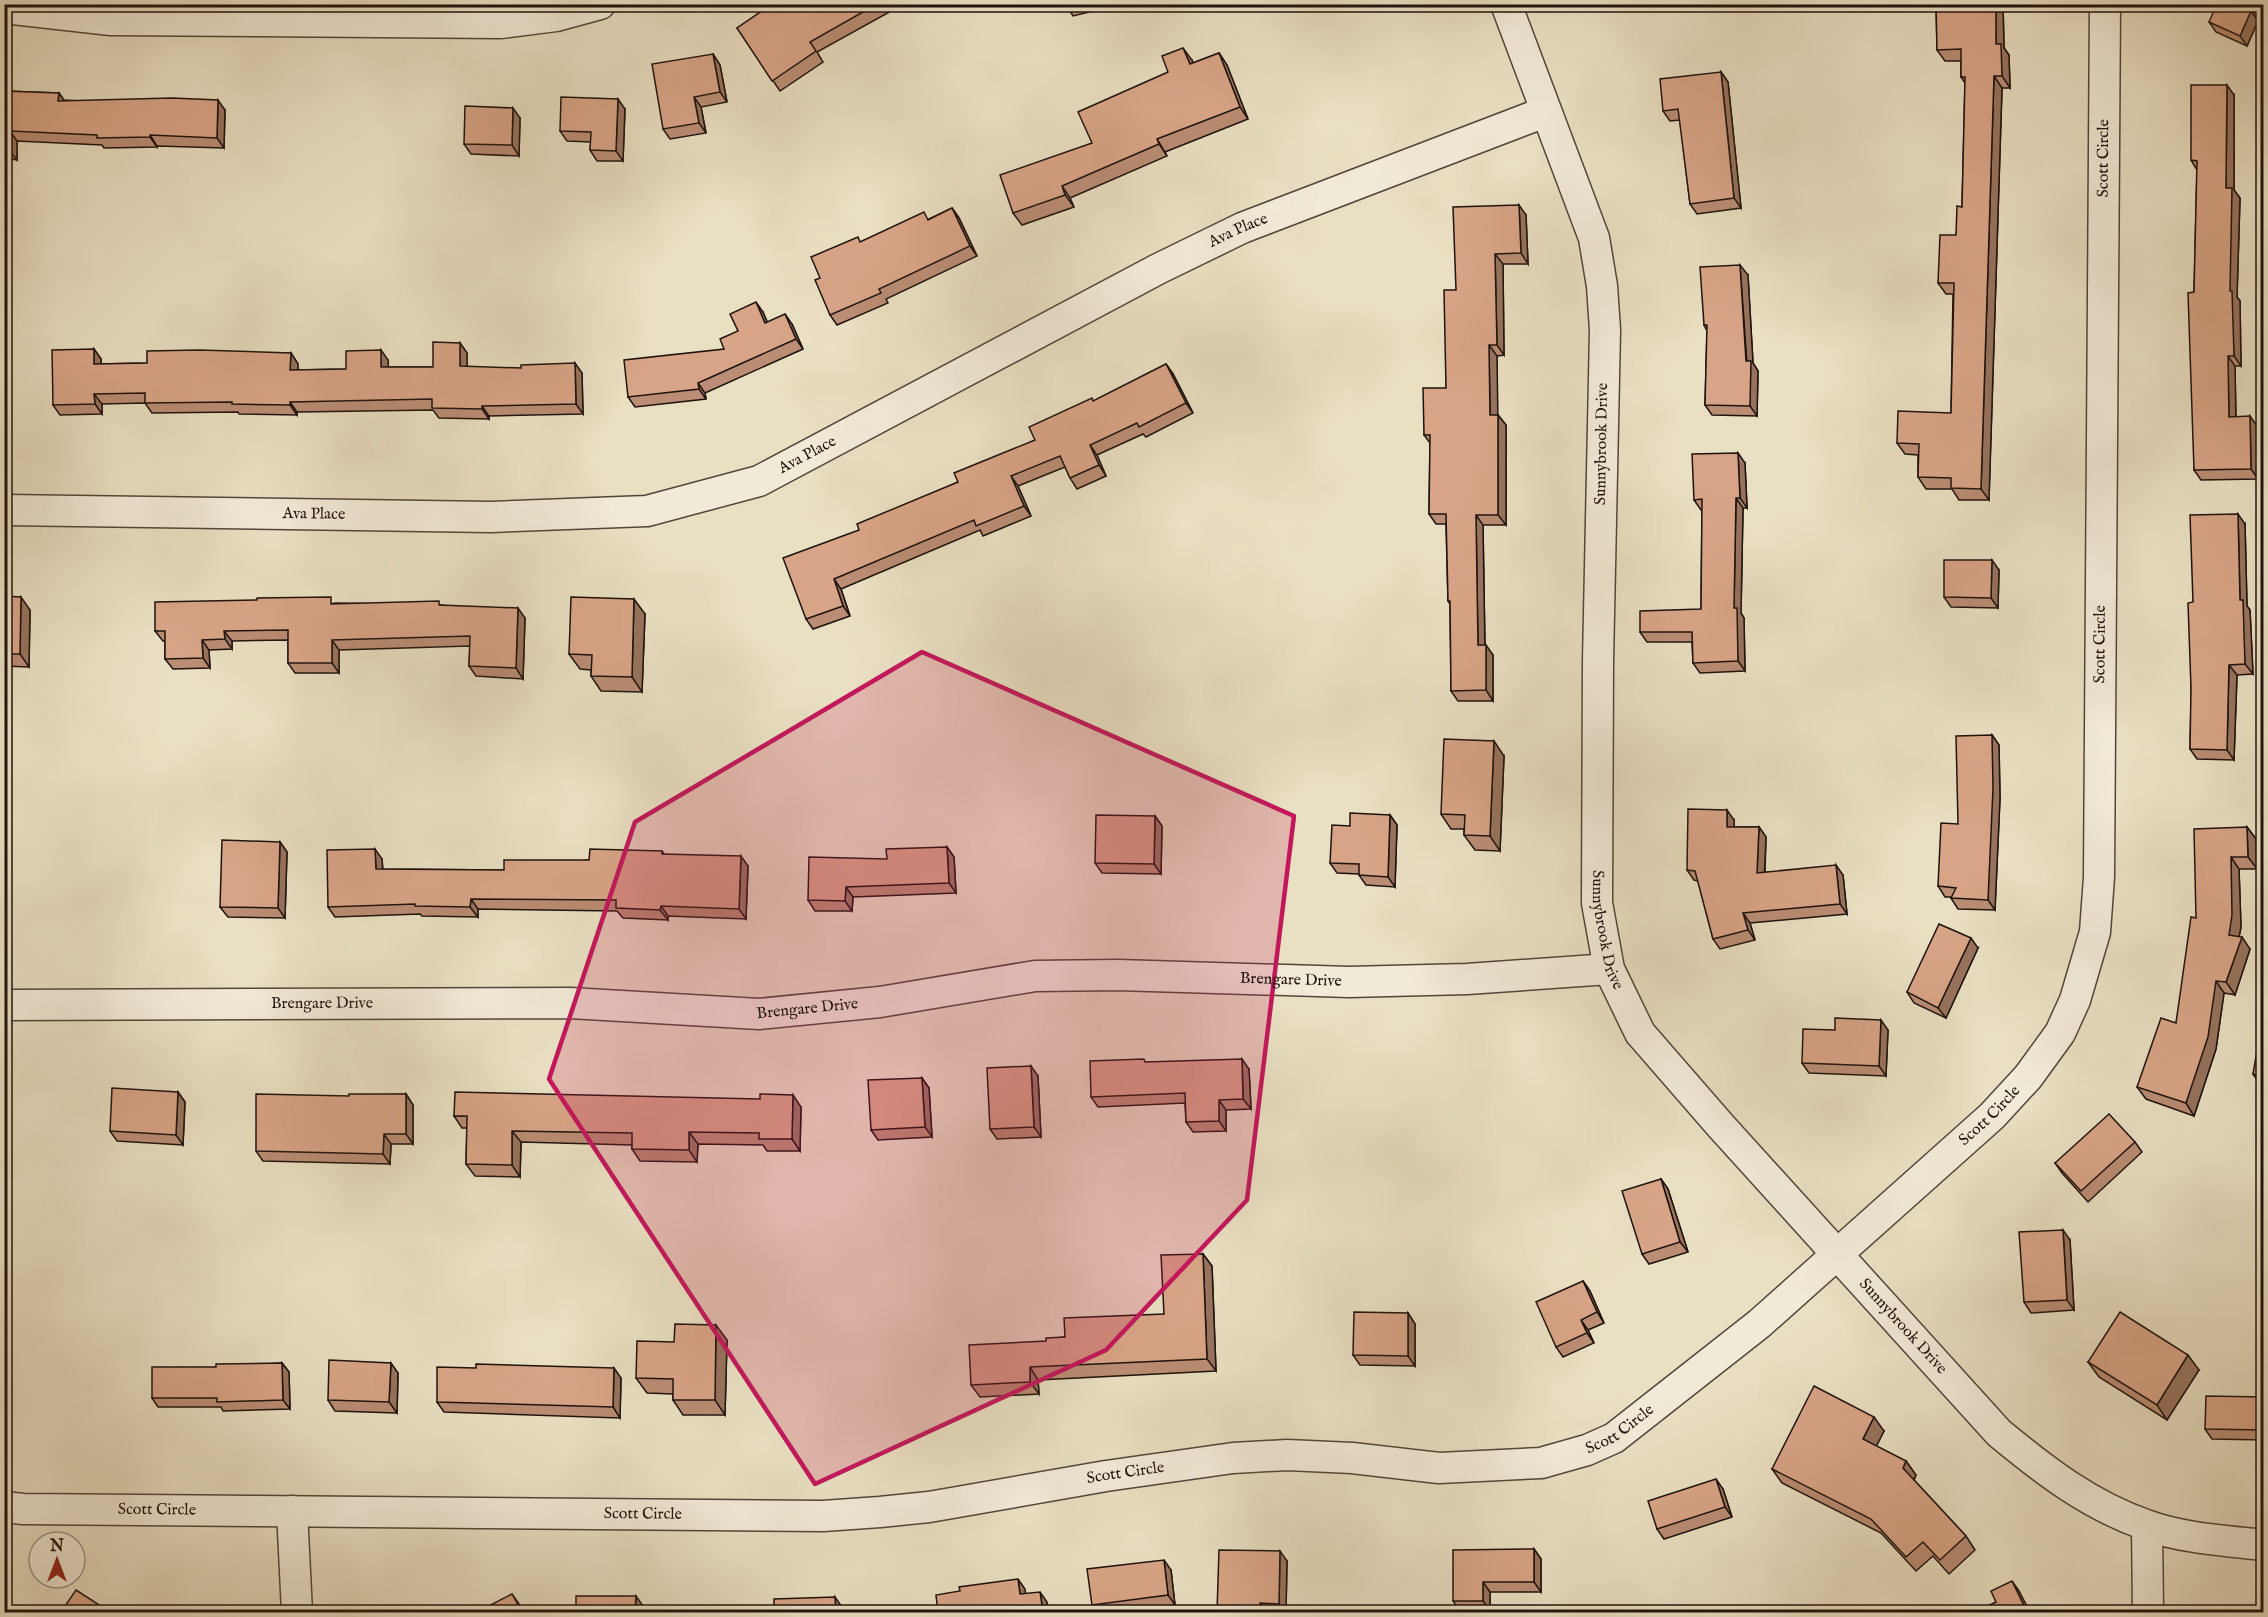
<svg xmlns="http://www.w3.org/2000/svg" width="2268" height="1617" viewBox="0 0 2268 1617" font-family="'IM FELL English',serif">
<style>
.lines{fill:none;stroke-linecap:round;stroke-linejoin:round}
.street-casing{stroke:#52463b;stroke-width:33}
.street{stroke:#f1ead7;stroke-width:30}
.wall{fill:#ba8d74;stroke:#1f130e;stroke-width:1.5}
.shaded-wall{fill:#97735e;stroke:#1f130e;stroke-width:1.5}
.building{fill:#d8a487;stroke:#1f130e;stroke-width:1.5}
.marked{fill:#c2185b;fill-opacity:0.2;stroke:#c2185b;stroke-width:4.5;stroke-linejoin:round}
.labels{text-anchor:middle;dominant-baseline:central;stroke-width:4.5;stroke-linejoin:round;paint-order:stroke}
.street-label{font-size:16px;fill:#1f130e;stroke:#f1ead7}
</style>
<rect width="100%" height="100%" fill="#e9dfc2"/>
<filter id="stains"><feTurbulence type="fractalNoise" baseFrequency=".00333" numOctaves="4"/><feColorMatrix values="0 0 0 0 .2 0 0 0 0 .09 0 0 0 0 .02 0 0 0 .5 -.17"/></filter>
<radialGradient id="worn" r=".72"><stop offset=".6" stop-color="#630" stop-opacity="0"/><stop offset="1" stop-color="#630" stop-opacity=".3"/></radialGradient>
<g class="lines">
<defs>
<g id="street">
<path id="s1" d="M1506,4L1594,238L1602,286L1605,330L1598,662L1597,903L1609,969L1640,1033L1720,1125L1999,1433C2045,1471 2089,1505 2146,1525C2180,1538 2227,1541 2264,1545"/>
<path d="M4,8L111,20L501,23L556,16L600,4"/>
<path id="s2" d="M4,510L491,517L647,511L759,481L1158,269L1242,228L1545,112"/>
<path id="s3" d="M4,1005L570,1003L759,1014L880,1002L1035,976L1118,975L1349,982L1467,979L1609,969"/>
<path id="s4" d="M4,1507L23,1509L823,1516L880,1512L929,1507L1106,1476L1233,1458L1287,1455L1352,1458L1439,1468L1541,1463L1587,1450L1614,1438L1759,1324L1992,1116L2028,1077L2060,1033L2075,1000L2095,932L2099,877L2105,4"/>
<path d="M292,1511L297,1612"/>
<path d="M2147,1526L2148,1612"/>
</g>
</defs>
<use href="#street" class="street-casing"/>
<use href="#street" class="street"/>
</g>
<g class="wall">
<path d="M785,4H893L890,6L893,10L817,52L823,62L780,91L737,28Z"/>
<path d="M1068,4H1097L1098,10L1073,16L1070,11Z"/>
<path d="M1234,4H1247L1236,8Z"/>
<path d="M1936,4H2003L2004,48L2009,55L2010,88H2002L1989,500H1959L1952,489H1926L1918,477V455L1905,454L1897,443L1951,413L1953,294H1946L1938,283L1956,235L1962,207L1965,83L1961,77V61H1945L1937,50Z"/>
<path d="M2264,4V24L2258,21L2247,46L2216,32L2209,22Z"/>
<path d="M1219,53L1227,65L1248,119L1165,152L1167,156L1070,198L1074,207L1022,225L1013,213L1092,143L1168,72L1192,60L1193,63Z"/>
<path d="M713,54L720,65L727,102L701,107L706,133L670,139L663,129Z"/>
<path d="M1721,72L1728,82L1741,208L1697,214L1690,204L1680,120L1670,121L1663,111Z"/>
<path d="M4,91L59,93L64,100L225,110L224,148L157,146V147L104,148L102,145L17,141V160L4,158Z"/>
<path d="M2234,95V190L2240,198L2237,297L2240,301L2241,366H2235L2236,417L2257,426L2258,479L2201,480L2194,470V292L2197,170L2191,160Z"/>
<path d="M625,109L623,161H597L590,150L591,142L567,141L560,131Z"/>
<path d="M520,118L519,156L471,154L464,144Z"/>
<path d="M952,208L959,218L977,256L886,299L888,303L837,325L830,315L820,278L861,242L929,219Z"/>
<path d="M1526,215L1528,264H1503L1504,355L1497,356V415H1498L1506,425V525H1483L1485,645L1493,655V701H1458L1451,691L1450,604L1448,601L1446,524H1436L1429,514L1430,443L1424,435L1446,388L1456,290Z"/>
<path d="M1748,275L1753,363L1758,371L1757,416L1712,415L1705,405L1707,331L1704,325Z"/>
<path d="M763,312L767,322L792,324L803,349L705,393L706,399L635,407L628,397L724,349L738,331Z"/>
<path d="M460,343L467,353V367L582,373L583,414L489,416V419L439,418L433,410L297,412V415L239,414L238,412L152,413L145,403L102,404V414L60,415L53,405L94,349L101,359V364L147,363L291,353L298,364V370L346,369L388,360V367H433Z"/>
<path d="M4,350L11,358L9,412H4Z"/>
<path d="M1166,364L1173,374L1193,413L1146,437L1143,434L1097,455L1106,476L1077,489L1070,478L1065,467L1018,486L1031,516L983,536L980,530L841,589L850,616L813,629L806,619L859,530L958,482L1035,440L1094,401Z"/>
<path d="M1745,463L1747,508H1743L1741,613L1744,618L1745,671L1700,673L1693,663L1692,642H1647L1640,632L1701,609L1702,510H1701L1694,500Z"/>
<path d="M2245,524L2247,606L2250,610L2253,674L2237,675L2234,760L2197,759L2190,749L2193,602Z"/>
<path d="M1999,570L1998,608L1951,607L1944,597Z"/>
<path d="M4,596L30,610L29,667L4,666Z"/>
<path d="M336,603L442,605L525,618L523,679L476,676L469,666L470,646L339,650V673H295L288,663V640L232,641V649L209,650L210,668L173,669L165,659V641H163L155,631Z"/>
<path d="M645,614L642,692L601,691L591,676V670L580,669L569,654Z"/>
<path d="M1992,735L1999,745L2000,798L1995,910L1958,909L1951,898L1952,897H1945L1938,886L1958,824Z"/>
<path d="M1504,756L1500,851L1475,850L1464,835V829H1451L1441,814Z"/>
<path d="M1390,815L1397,825L1395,887L1366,885L1359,875V874L1337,873L1330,863L1350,826Z"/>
<path d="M1155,816L1162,826L1161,874L1102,873L1095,863Z"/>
<path d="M1734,820V827H1759L1766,837L1765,872L1843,875L1847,914L1750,923L1755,940L1720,949L1713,939L1698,881L1694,880L1687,870Z"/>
<path d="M2247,827L2256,839L2257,869H2239L2241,927L2239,937L2250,949L2235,995L2224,993L2216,1049L2194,1116L2146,1099L2137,1087L2176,1023L2196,918Z"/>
<path d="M280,842L287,852L285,918L228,917L220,907Z"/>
<path d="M947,847L954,857L956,893L853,897L852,911H815L808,900L887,859Z"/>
<path d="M662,851L664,854L748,866L746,919L668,916V920L623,918L617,911L478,909V917L422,916L420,914L335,917L328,907L382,859L383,869L504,870Z"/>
<path d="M1978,948L1946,1018L1914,1003L1907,992Z"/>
<path d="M1835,1030H1888L1886,1076L1809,1073L1802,1063Z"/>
<path d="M2264,1039V1085L2260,1084L2253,1074Z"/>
<path d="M1147,1062L1249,1069L1251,1109L1226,1110V1131L1193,1132L1186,1122L1185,1103L1098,1107L1091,1097Z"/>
<path d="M1038,1076L1041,1137L997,1139L990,1129Z"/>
<path d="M922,1078L929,1088L932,1137L878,1140L871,1130Z"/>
<path d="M178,1092L185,1102L183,1145L117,1141L110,1131Z"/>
<path d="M406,1094L413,1105V1144H391L390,1164L263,1161L256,1151L349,1096Z"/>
<path d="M801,1107L800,1151H767L763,1145L698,1144L697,1162L640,1161L632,1149V1145L521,1142L520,1177L475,1176L466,1164L467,1128H462L454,1116Z"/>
<path d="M2135,1142L2142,1152L2088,1202L2062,1173L2055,1163Z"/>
<path d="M1661,1179L1668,1189L1688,1252L1649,1264L1642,1254Z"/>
<path d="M2070,1240L2074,1310L2031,1313L2024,1302Z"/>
<path d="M1203,1254L1212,1266L1216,1371L1038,1380L1039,1394L980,1397L971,1385L1046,1341L1164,1314Z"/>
<path d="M1583,1281L1590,1291L1604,1323L1588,1330L1594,1343L1563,1357L1556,1347Z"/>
<path d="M1408,1313L1415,1324V1366L1360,1365L1353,1355Z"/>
<path d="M727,1340L725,1415H683L673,1400V1394L647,1393L636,1378L674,1342Z"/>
<path d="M2088,1362L2199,1370L2167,1420L2099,1377Z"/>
<path d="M282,1363L289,1372L290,1409L223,1411L221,1407H158L152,1398L216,1367Z"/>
<path d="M398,1373L397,1413L335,1411L328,1400Z"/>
<path d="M621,1378L620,1418L444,1412L437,1402Z"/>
<path d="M2264,1397V1440L2212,1439L2205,1429Z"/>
<path d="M1884,1431L1876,1446L1906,1461L1916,1475L1914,1480L1966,1536L1975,1550L1949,1574L1933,1556L1916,1571L1881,1533L1782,1483L1772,1469Z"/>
<path d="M1723,1489L1732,1517L1664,1539L1657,1529Z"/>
<path d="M1534,1549L1541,1559V1592H1490V1611H1460L1453,1601Z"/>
<path d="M1287,1561L1286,1612H1218Z"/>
<path d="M1171,1570L1175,1605L1117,1612H1097L1092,1605Z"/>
</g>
<g class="shaded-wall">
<path d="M1996,4H2003L2004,48L2009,55L2010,88L2002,76L1996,44Z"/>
<path d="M2251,11L2258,21L2247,46L2240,36Z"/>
<path d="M1183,48L1192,60L1198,77L1190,64Z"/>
<path d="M1219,53L1227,65L1248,119L1240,107Z"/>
<path d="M713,54L720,65L727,102L720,92Z"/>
<path d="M1721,72L1728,82L1741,208L1734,198Z"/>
<path d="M1994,76L2002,88L1989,500L1981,489Z"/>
<path d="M2227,85L2234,95V190L2240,198L2237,297L2240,301L2241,366L2234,356L2230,291L2226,188Z"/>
<path d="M59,93L66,103L58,101Z"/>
<path d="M694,97L701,107L706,133L699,123Z"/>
<path d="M618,99L625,109L623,161L616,151Z"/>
<path d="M218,100L225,110L224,148L217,138Z"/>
<path d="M513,108L520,118L519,156L512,145Z"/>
<path d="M10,131L17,141V160L9,150Z"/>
<path d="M150,135L157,146V147L150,137Z"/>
<path d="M1157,139L1165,152L1167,156L1159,144Z"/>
<path d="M1062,186L1070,198L1074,207L1065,195Z"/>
<path d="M1519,205L1526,215L1528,264L1521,253Z"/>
<path d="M952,208L959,218L977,256L970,246Z"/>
<path d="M1495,254L1503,264L1504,355L1497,345Z"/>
<path d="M1740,265L1748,275L1753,363L1758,371L1757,416L1750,406Z"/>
<path d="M756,302L763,312L772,333L765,323Z"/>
<path d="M785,314L792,324L803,349L796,339Z"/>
<path d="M460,343L467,353V377L460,366Z"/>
<path d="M1489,345L1497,356L1498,425L1490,415Z"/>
<path d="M94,349L101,359V374L94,364Z"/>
<path d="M4,350L11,358L9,412L4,405Z"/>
<path d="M381,350L388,360L389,378L381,367Z"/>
<path d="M291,353L298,364V380L290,370Z"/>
<path d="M2228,356L2235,366L2236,427L2229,417Z"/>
<path d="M575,363L582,373L583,414L576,404Z"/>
<path d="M1166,364L1173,374L1193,413L1186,403Z"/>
<path d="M698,383L705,393L706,399L699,389Z"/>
<path d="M94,394L102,404V414L95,404Z"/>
<path d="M290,402L297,412V415L290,405Z"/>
<path d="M482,406L489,416V419L482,409Z"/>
<path d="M1498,415L1506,425V525L1498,515Z"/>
<path d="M2250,416L2257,426L2258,479L2251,469Z"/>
<path d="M1090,445L1097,455L1106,476L1099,465Z"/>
<path d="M1738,453L1745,463L1747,508L1740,498Z"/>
<path d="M1011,476L1018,486L1031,516L1024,506Z"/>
<path d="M1736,498L1743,508L1741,613L1744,618L1745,671L1738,661L1734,608Z"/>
<path d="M2238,514L2245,524L2247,606L2250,610L2253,674L2245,664L2240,600Z"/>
<path d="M1476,515L1483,525L1485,655L1478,645Z"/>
<path d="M1992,560L1999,570L1998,608L1991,598Z"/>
<path d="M834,579L841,589L850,616L843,606Z"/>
<path d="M21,597L30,610L29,667L20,654Z"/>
<path d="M634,599L645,614L642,692L632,677Z"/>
<path d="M518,608L525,618L523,679L516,668Z"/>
<path d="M224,631L232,641V649L225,639Z"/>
<path d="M202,640L209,650L210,668L203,658Z"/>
<path d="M332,640L339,650V673L332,663Z"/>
<path d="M1486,645L1493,655V701L1486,690Z"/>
<path d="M2229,665L2237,675L2234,760L2227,750Z"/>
<path d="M1992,735L1999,745L2000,798L1995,910L1988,900Z"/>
<path d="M1494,741L1504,756L1500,851L1490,836Z"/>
<path d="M1727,810L1734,820V837L1727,827Z"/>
<path d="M1390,815L1397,825L1395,887L1388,877Z"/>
<path d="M1155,816L1162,826L1161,874L1154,864Z"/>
<path d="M1759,827L1766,837L1764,883L1757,873Z"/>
<path d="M2247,827L2256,839L2257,869L2248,857Z"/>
<path d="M280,842L287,852L285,918L278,908Z"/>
<path d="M947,847L954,857L956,893L949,883Z"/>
<path d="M375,849L382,859L383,879L376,869Z"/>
<path d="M741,856L748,866L746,919L739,909Z"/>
<path d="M2231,857L2239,869L2241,927L2237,947L2229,935Z"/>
<path d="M1836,865L1843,875L1847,914L1840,904Z"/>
<path d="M846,887L853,897L852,911L845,901Z"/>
<path d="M471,899L478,909V917L470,907Z"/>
<path d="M661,906L668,916V920L660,910Z"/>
<path d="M1743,913L1750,923L1755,940L1748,930Z"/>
<path d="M2242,937L2250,949L2235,995L2226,982Z"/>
<path d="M1971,938L1978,948L1946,1018L1938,1008Z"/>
<path d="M2216,981L2224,993L2216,1049L2194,1116L2186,1103Z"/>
<path d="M1881,1020L1888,1030L1886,1076L1879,1066Z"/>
<path d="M1242,1059L1249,1069L1251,1109L1243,1099Z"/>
<path d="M1031,1066L1038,1076L1041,1137L1034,1127Z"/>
<path d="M922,1078L929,1088L932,1137L925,1127Z"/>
<path d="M178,1092L185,1102L183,1145L176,1135Z"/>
<path d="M406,1094L413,1105V1144L406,1134Z"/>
<path d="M793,1095L801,1107L800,1151L792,1139Z"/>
<path d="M1219,1100L1226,1110V1131L1219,1121Z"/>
<path d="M512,1131L521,1142L520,1177L512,1165Z"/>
<path d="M689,1132L698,1144L697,1162L689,1150Z"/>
<path d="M384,1134L391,1144L390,1164L383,1154Z"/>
<path d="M1661,1179L1668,1189L1688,1252L1680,1242Z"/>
<path d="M2063,1230L2070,1240L2074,1310L2067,1300Z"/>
<path d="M1203,1254L1212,1266L1216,1371L1207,1359Z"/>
<path d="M1583,1281L1590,1291L1604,1323L1597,1312Z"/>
<path d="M1408,1313L1415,1324V1366L1408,1356Z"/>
<path d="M1581,1320L1588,1330L1594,1343L1587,1333Z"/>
<path d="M716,1325L727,1340L725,1415L715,1400Z"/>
<path d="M2188,1355L2199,1370L2167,1420L2157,1405Z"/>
<path d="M282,1363L289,1372L290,1409L283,1400Z"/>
<path d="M391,1363L398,1373L397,1413L389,1402Z"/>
<path d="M1030,1367L1038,1380L1039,1394L1030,1382Z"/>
<path d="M614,1368L621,1378L620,1418L613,1407Z"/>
<path d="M1874,1417L1884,1431L1873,1453L1863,1439Z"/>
<path d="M1906,1461L1916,1475L1913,1482L1903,1468Z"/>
<path d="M1716,1479L1723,1489L1732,1517L1725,1507Z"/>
<path d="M1534,1549L1541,1559V1592L1534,1582Z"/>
<path d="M1280,1551L1287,1561L1286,1612H1285L1279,1604Z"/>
<path d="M1164,1560L1171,1570L1175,1605L1168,1595Z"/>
<path d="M1018,1579L1025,1589L1027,1604L1020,1594Z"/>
<path d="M2012,1581L2019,1591L2030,1612H2027Z"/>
<path d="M1483,1582L1490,1592V1611L1483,1601Z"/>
<path d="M1040,1592L1047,1602L1049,1612H1043Z"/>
<path d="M512,1594L519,1604L523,1612H522Z"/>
<path d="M636,1596L643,1606V1612H635Z"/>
<path d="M835,1597L842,1607L843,1612H836Z"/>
<path d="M1260,1603L1266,1612H1260Z"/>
</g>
<g class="building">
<path d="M772,4L784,5L877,4L810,42L816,51L772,81L737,28Z"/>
<path d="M1068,4H1095V5L1070,11Z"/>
<path d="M1936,4H1996V44H2001L2002,76H1994L1981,489L1951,488V478L1918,477L1919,444L1897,443L1898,411L1951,413L1954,283H1938L1940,235H1956L1957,206L1962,207L1965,77H1961V49L1937,50Z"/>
<path d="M2217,4H2264V17L2251,11L2240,36L2209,22Z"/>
<path d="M1183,48L1190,64L1219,53L1240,107L1157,139L1159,144L1062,186L1065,195L1013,213L1000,175L1092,143L1078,112L1168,72L1162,56Z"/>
<path d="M713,54L720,92L694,97L699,123L663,129L652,64Z"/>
<path d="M1721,72L1734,198L1690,204L1678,109L1663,111L1660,79Z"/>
<path d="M2191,85H2227L2226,188H2232L2230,291H2232L2234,356H2228L2229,417L2250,416L2251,469L2194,470L2188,293L2194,292L2197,161L2191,160Z"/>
<path d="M4,91L59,93L58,101L172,98L218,100L217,138L150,135V137L97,138V135L10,131L9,150L4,149Z"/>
<path d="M561,97L618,99L616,151L590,150L591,132L560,131Z"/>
<path d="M465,106L513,108L512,145L464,144Z"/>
<path d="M1519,205L1521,253L1495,254L1497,345H1489L1490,415H1498V515H1476L1478,645H1486V690L1451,691L1450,601H1448L1446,514H1429L1430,435H1424L1423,388H1446L1444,290H1456L1453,207Z"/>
<path d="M952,208L970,246L879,289L881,293L830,315L815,280L820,278L811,257L858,237L860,242L924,212L928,220Z"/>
<path d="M1740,265L1746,361H1751L1750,406L1705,405L1707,325H1704L1700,267Z"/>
<path d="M756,302L765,323L785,314L796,339L698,383L699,389L628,397L624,360L724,349L720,339L738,331L730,314Z"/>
<path d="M433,342L460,343V366L521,368V365L575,363L576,404L482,406V409L432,408V399L290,402V405L232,404V402L145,403V393L94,394L95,404L53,405L52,350L94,349V364L147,363V351L199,350L291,353L290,370L346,369V351L381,350V367H433Z"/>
<path d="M1166,364L1186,403L1139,427L1137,423L1090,445L1099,465L1070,478L1060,456L1011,476L1024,506L976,526L974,520L834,579L843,606L806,619L783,558L859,530L857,524L958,482L954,473L1035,440L1029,427L1092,398L1093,401Z"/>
<path d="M1738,453L1740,498H1736L1734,608H1737L1738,661L1693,663L1692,632H1640V611L1701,609L1702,499L1694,500L1692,454Z"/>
<path d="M2238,514L2240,600H2243L2245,664L2229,665L2227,750L2190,749L2191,688L2188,603L2193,602L2190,515Z"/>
<path d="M1944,560H1992L1991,598L1944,597Z"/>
<path d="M4,596L21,597L20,654H4Z"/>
<path d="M331,597V604L439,601V605L518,608L516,668L469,666L470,636L332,640V663H288V630L224,631L225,639L202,640L203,658L165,659V631H155V602L257,600V598Z"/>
<path d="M571,597L634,599L632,677L591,676L592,655L569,654Z"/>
<path d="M1992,735L1993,788L1988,900L1951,898L1956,888L1938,886L1941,823L1958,824L1956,736Z"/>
<path d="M1444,739L1494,741L1490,836L1464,835L1465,815L1441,814Z"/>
<path d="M1688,809L1727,810V827H1759L1757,873L1836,865L1840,904L1743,913L1748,930L1713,939L1695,871L1687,870Z"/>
<path d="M1350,813L1390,815L1388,877L1359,875V864L1330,863L1332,825L1350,826Z"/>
<path d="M1096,815L1155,816L1154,864L1095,863Z"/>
<path d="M2247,827L2248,857H2231L2232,915L2229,935L2242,937L2226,982L2216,981L2208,1037L2186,1103L2137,1087L2161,1018L2176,1023L2191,917L2196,918L2194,829Z"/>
<path d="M222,840L280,842L278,908L220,907Z"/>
<path d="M947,847L949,883L846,887L845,901L808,900L809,857L887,859L886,849Z"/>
<path d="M375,849L376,869L504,870V860H589L590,849L662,851V854L741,856L739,909L661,906L660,910L616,908V900L471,899L470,907L415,906V904L328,907L327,850Z"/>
<path d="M1939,924L1971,938L1938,1008L1907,992Z"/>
<path d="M1835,1018L1881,1020L1879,1066L1802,1063L1803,1029L1835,1030Z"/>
<path d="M2259,1039H2264V1076L2253,1074Z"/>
<path d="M1144,1059L1145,1062L1242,1059L1243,1099L1219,1100V1121L1186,1122L1185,1093L1091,1097L1090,1061Z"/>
<path d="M1031,1066L1034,1127L990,1129L987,1068Z"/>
<path d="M922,1078L925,1127L871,1130L868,1080Z"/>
<path d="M112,1088L178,1092L176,1135L110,1131Z"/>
<path d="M455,1092L760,1099V1094L793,1095L792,1139H759V1133L689,1132V1150L632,1149V1133L512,1131V1165L466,1164L467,1116H454Z"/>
<path d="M256,1094L349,1096V1094H406V1134H384L383,1154L256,1151Z"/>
<path d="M2109,1114L2135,1142L2081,1191L2055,1163Z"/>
<path d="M1661,1179L1680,1242L1642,1254L1622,1191Z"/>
<path d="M2063,1230L2067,1300L2024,1302L2019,1232Z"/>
<path d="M1203,1254L1207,1359L1030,1367V1382L971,1385L969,1345L1046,1341V1338L1065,1337L1064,1318L1164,1314L1161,1255Z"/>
<path d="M1583,1281L1597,1312L1581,1320L1587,1333L1556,1347L1536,1302Z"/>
<path d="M1354,1312L1408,1313V1356L1353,1355Z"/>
<path d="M2120,1312L2188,1355L2157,1405L2088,1362Z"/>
<path d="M675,1324L716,1325L715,1400H673V1379L636,1378L637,1341L674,1342Z"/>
<path d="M329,1360L391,1363L389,1402L328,1400Z"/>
<path d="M282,1363L283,1400L217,1402V1398H152V1367H216V1364Z"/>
<path d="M476,1364L614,1368L613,1407L437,1402V1367L476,1368Z"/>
<path d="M1814,1386L1874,1417L1863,1439L1906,1461L1903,1468L1966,1536L1940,1560L1923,1542L1906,1557L1871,1519L1772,1469Z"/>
<path d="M2206,1396L2264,1397V1430L2205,1429Z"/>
<path d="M1716,1479L1725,1507L1657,1529L1648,1501Z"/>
<path d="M1534,1549V1582H1483V1601H1453V1550Z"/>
<path d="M1219,1550L1280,1551L1279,1604L1260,1603V1612H1217Z"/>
<path d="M1164,1560L1168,1595L1092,1605L1087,1569Z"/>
<path d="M1018,1579L1020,1594L1040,1592L1043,1612H938L936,1595L960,1591L959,1587Z"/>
<path d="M2012,1581L2027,1612H1990L1987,1606L1996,1602L1991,1591Z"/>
<path d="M76,1590L110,1612H61Z"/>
<path d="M512,1594L522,1612H477Z"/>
<path d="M576,1596H636L635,1612H576Z"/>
<path d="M835,1597L836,1612H774V1599Z"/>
<path d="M1315,1609L1348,1610V1612H1315Z"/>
</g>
<path class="marked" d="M922,652L1294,816L1247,1200L1106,1350L815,1484L549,1079L635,822Z"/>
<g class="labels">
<g class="street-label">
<text stroke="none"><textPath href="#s4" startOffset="3105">Scott Circle</textPath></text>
<text stroke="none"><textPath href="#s2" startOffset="1300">Ava Place</textPath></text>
<text transform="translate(1602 444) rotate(-89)">Sunnybrook Drive</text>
<text stroke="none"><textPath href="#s2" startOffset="814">Ava Place</textPath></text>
<text stroke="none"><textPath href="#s2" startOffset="310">Ava Place</textPath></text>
<text stroke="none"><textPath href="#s4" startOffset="2619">Scott Circle</textPath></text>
<text stroke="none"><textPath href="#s1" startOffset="944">Sunnybrook Drive</textPath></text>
<text stroke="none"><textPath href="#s3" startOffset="1290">Brengare Drive</textPath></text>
<text stroke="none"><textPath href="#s3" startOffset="318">Brengare Drive</textPath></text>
<text stroke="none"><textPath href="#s3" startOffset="804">Brengare Drive</textPath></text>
<text stroke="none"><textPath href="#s4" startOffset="2115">Scott Circle</textPath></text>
<text stroke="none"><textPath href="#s1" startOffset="1448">Sunnybrook Drive</textPath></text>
<text stroke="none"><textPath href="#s4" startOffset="1629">Scott Circle</textPath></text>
<text stroke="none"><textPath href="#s4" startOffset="1125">Scott Circle</textPath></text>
<text stroke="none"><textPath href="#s4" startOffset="153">Scott Circle</textPath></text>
<text stroke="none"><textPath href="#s4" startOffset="639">Scott Circle</textPath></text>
</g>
</g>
<rect width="2268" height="1617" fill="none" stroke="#e9dfc2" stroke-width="24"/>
<rect x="6" y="6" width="2256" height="1605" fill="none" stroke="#1f130e" stroke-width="3"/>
<rect x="12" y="12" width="2244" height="1593" fill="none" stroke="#1f130e" stroke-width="1.5"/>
<g transform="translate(57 1560)"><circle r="28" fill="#f1ead7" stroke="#9d9487" stroke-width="1.5"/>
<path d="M0-4.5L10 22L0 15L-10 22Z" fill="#8f2418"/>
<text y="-9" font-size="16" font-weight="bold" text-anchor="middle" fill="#1f130e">N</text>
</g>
<rect width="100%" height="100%" filter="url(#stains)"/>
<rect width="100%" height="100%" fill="url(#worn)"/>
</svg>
